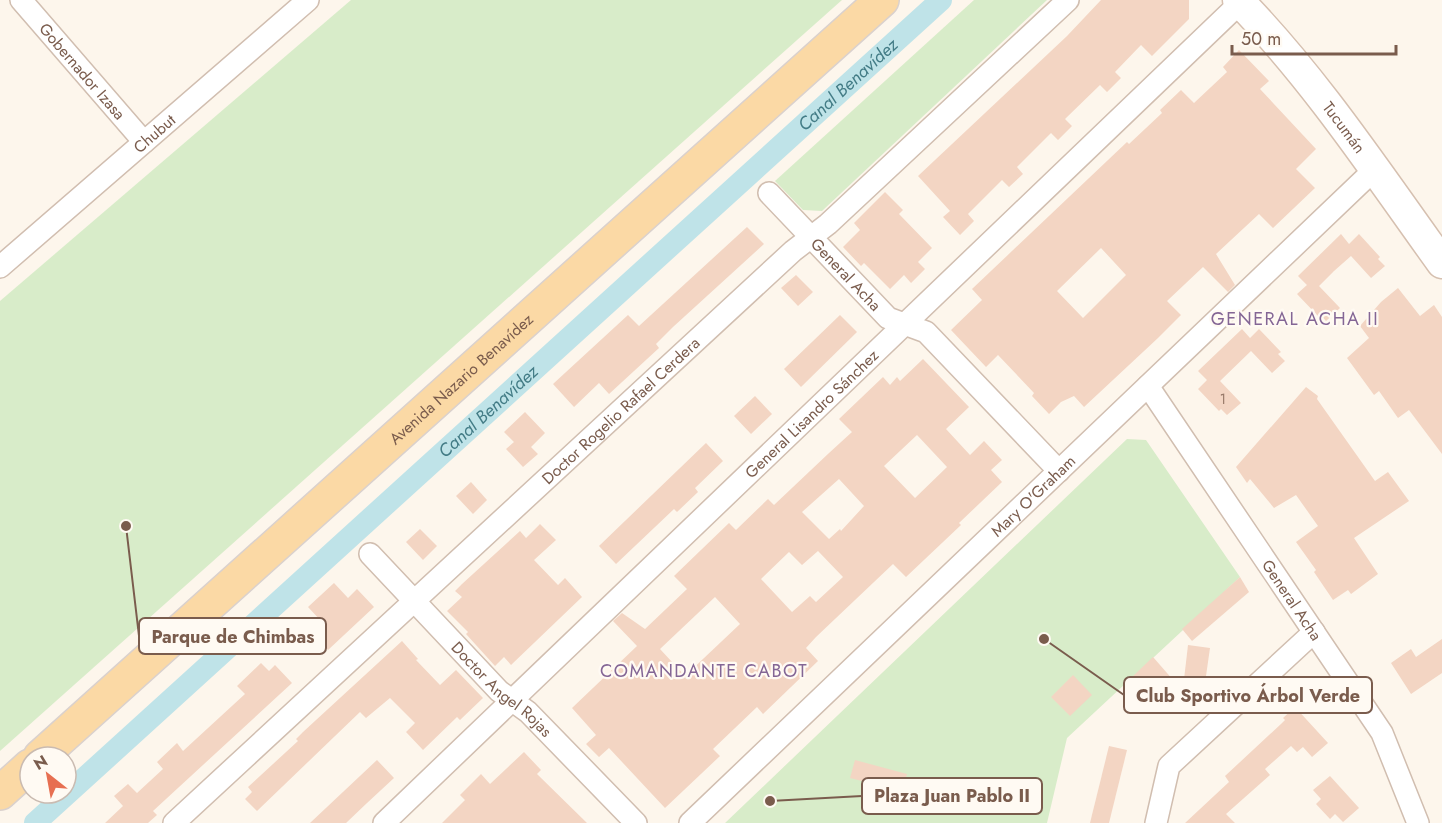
<svg xmlns="http://www.w3.org/2000/svg" width="1442" height="823" viewBox="0 0 1442 823" font-family="Jost,sans-serif">
<style>
.green{fill:#d8ecc9}
.lines{fill:none;stroke-linecap:round;stroke-linejoin:round}
.canal{stroke:#bfe3e8;stroke-width:22}
.building{fill:#f3d5c3;fill-rule:evenodd}
.street-casing{stroke:#d1beb0;stroke-width:24}
.secondary-casing{stroke:#d6c0b0;stroke-width:33}
.primary-casing{stroke:#dad1cd;stroke-width:36}
.street{stroke:#fff;stroke-width:21}
.secondary{stroke:#fff;stroke-width:30}
.primary{stroke:#fbd9a5;stroke-width:33}
.labels{text-anchor:middle;dominant-baseline:central;stroke-width:4.5;stroke-linejoin:round;paint-order:stroke}
.number-label{font-size:14px;fill:#987a6a}
.street-label{font-size:16px;fill:#7a5c4d;stroke:#fffaf3}
.water-label{font-size:18px;font-style:italic;fill:#437c86;stroke:#fffaf3}
.neighbourhood-label{font-size:18px;letter-spacing:1.5px;fill:#846695;stroke:#fffaf3}
.leader{fill:none;stroke:#7a5c4d;stroke-width:2}
.callout-dot{fill:#7a5c4d;stroke:#fffaf3;stroke-width:2}
.callout{fill:#fffaf3;stroke:#7a5c4d;stroke-width:2}
.callout-label{font-size:18px;text-anchor:middle;font-weight:bold;fill:#7a5c4d}
</style>
<rect width="100%" height="100%" fill="#fdf6ec"/>
<g class="green">
<path d="M351,0H842L0,751V301Z"/>
<path d="M974,0H1047L822,211L803,210L775,181Z"/>
<path d="M1127,439L1146,440L1240,577L1067,738L1047,823H725Z"/>
</g>
<g class="lines">
<path class="canal" id="s1" d="M35,823L941,0"/>
</g>
<g class="building">
<path d="M1101,0H1189V19L1152,56L1141,45L1115,72L1121,78L1107,92L1100,85L1065,119L1072,126L1058,140L1051,133L1017,167L1023,174L1009,187L1002,180L968,214L974,221L960,235L943,217L950,211L918,176L1067,36Z"/>
<path d="M1239,50L1269,81L1260,89L1316,149L1296,169L1315,188L1273,228L1259,214L1216,254L1235,285L1228,292L1203,267L1167,301L1181,315L1158,338L1084,407L1074,396L1061,402L1049,414L1032,396L1034,393L998,355L986,367L951,330L982,300L972,289L1127,142L1129,144L1162,113L1160,110L1181,90L1194,103L1227,72L1223,67ZM1101,248L1126,275L1083,318L1057,291Z"/>
<path d="M885,192L903,210L899,214L932,248L918,262L925,269L911,283L904,275L890,289L864,263L861,266L843,247L860,230L854,223Z"/>
<path d="M747,227L764,244L673,327L656,344L659,348L609,394L599,383L574,407L553,384L628,315L639,326Z"/>
<path d="M1341,234L1349,244L1359,234L1380,257L1378,259L1385,266L1371,278L1351,256L1334,271L1319,286L1340,308L1326,321L1320,314L1318,316L1297,294L1307,285L1298,276Z"/>
<path d="M796,275L813,292L798,306L781,288Z"/>
<path d="M1398,288L1420,316L1434,305L1442,317V454L1409,410L1398,418L1379,391L1374,395L1347,358L1369,338L1360,326L1381,302Z"/>
<path d="M840,315L857,332L801,387L784,369Z"/>
<path d="M1242,329L1250,338L1259,329L1281,352L1278,354L1285,361L1272,373L1251,351L1220,381L1241,403L1227,415L1221,409L1219,411L1198,389L1207,380L1198,371Z"/>
<path d="M923,359L969,407L946,429L970,455L984,441L1002,460L991,470L1002,482L959,523L961,525L906,577L893,564L816,637L806,648L818,661L763,714L757,707L713,749L720,756L665,808L609,748L599,757L586,744L596,735L572,708L637,646L613,621L622,613L645,629L687,589L674,576L729,523L736,530L768,499L774,505L829,453L852,432L839,419L883,377L890,385L897,377L900,381ZM917,435L947,467L915,498L884,466ZM839,479L864,506L841,531L840,529L829,539L802,512ZM818,551L843,577L816,602L810,596L792,612L761,579L789,552L802,565ZM715,597L740,624L685,676L660,649Z"/>
<path d="M1306,387L1318,396L1317,399L1375,481L1388,472L1409,501L1354,538L1378,574L1351,594L1348,590L1333,600L1314,572L1316,570L1296,542L1318,526L1296,495L1274,508L1250,479L1247,483L1236,467Z"/>
<path d="M755,396L772,414L751,434L734,416Z"/>
<path d="M525,412L545,433L531,447L538,454L523,467L506,449L514,442L504,432Z"/>
<path d="M706,443L723,461L695,488L698,492L677,512L674,509L616,564L599,546Z"/>
<path d="M471,482L487,500L473,514L456,496Z"/>
<path d="M540,524L556,540L534,560L558,585L565,578L582,597L511,665L504,657L495,666L466,634L468,632L447,611L462,597L455,591L462,584L520,531L526,538Z"/>
<path d="M420,529L437,546L423,560L406,542Z"/>
<path d="M1240,577L1249,592L1192,641L1182,629Z"/>
<path d="M334,583L348,598L357,589L374,607L328,650L312,632L322,622L308,607Z"/>
<path d="M1442,639V673L1411,694L1391,663L1411,649L1416,657Z"/>
<path d="M402,641L418,659L416,660L440,685L456,670L483,698L460,720L457,717L423,750L406,732L415,723L390,698L366,718L360,712L257,811L245,799L252,792L248,787L298,741L296,739L303,732Z"/>
<path d="M1188,645L1210,648L1206,676L1199,690L1183,688Z"/>
<path d="M1153,657L1174,681L1148,704L1134,687L1137,684L1131,678Z"/>
<path d="M261,663L269,671L275,665L292,683L153,811L157,815L148,823H105L123,806L114,796L128,784L137,793L163,769L157,762L177,743L183,751L245,694L237,686Z"/>
<path d="M1073,675L1092,695L1070,716L1051,697Z"/>
<path d="M1295,707L1328,743L1312,757L1303,747L1297,752L1291,746L1265,769L1270,775L1226,814L1235,823H1185L1229,782L1225,776L1281,724L1285,720L1283,718Z"/>
<path d="M1109,746L1127,750L1109,823H1090Z"/>
<path d="M524,752L541,770L537,774L587,823H442L465,800L460,795L481,774L490,784Z"/>
<path d="M377,760L394,778L367,803L346,823H310Z"/>
<path d="M855,760L907,774L902,791L850,778Z"/>
<path d="M1330,776L1359,808L1343,822L1335,814L1330,819L1316,804L1321,799L1313,790Z"/>
</g>
<g class="lines">
<defs>
<g id="street">
<path id="s2" d="M21,0L144,142"/>
<path id="s3" d="M769,193L888,318L926,332L1059,471"/>
<path id="s4" d="M0,267L308,0"/>
<path id="s5" d="M1148,386L1382,733L1418,823"/>
<path id="s6" d="M370,554L499,691L528,712L636,823"/>
<path id="s7" d="M174,823L793,251L828,224L1068,0"/>
<path id="s8" d="M384,823L1241,2"/>
<path id="s9" d="M690,823L1375,169"/>
<path d="M1156,823L1169,766L1314,632"/>
</g>
<g id="secondary">
<path id="s10" d="M1238,0C1316,80 1377,173 1442,263"/>
</g>
<g id="primary">
<path id="s11" d="M40,757L882,0"/>
<path d="M0,793L30,766"/>
</g>
</defs>
<use href="#street" class="street-casing"/>
<use href="#secondary" class="secondary-casing"/>
<use href="#primary" class="primary-casing"/>
<use href="#street" class="street"/>
<use href="#secondary" class="secondary"/>
<use href="#primary" class="primary"/>
</g>
<g class="labels">
<g class="number-label">
<text x="1223" y="399">1</text>
</g>
<g class="street-label">
<text stroke="none"><textPath href="#s2" startOffset="94">Gobernador Izasa</textPath></text>
<text stroke="none"><textPath href="#s10" startOffset="166">Tucumán</textPath></text>
<text stroke="none"><textPath href="#s4" startOffset="204">Chubut</textPath></text>
<text stroke="none"><textPath href="#s3" startOffset="112">General Acha</textPath></text>
<text stroke="none"><textPath href="#s11" startOffset="566">Avenida Nazario Benavídez</textPath></text>
<text stroke="none"><textPath href="#s7" startOffset="608">Doctor Rogelio Rafael Cerdera</textPath></text>
<text stroke="none"><textPath href="#s8" startOffset="592">General Lisandro Sánchez</textPath></text>
<text stroke="none"><textPath href="#s9" startOffset="474">Mary O'Graham</textPath></text>
<text stroke="none"><textPath href="#s5" startOffset="258">General Acha</textPath></text>
<text stroke="none"><textPath href="#s6" startOffset="189">Doctor Angel Rojas</textPath></text>
</g>
<g class="water-label">
<text stroke="none"><textPath href="#s1" startOffset="1098">Canal Benavídez</textPath></text>
<text stroke="none"><textPath href="#s1" startOffset="612">Canal Benavídez</textPath></text>
</g>
<g class="neighbourhood-label">
<text x="1295" y="319">GENERAL ACHA II</text>
<text x="704" y="671">COMANDANTE CABOT</text>
</g>
</g>
<path class="leader" d="M126 526L139 636M1044 639L1124 695M770 801L862 796"/>
<g class="callout-dot">
<circle cx="126" cy="526" r="6"/>
<circle cx="1044" cy="639" r="6"/>
<circle cx="770" cy="801" r="6"/>
</g>
<g class="callout">
<rect x="139" y="618" width="187" height="36" rx="6"/>
<rect x="1124" y="677" width="248" height="36" rx="6"/>
<rect x="862" y="778" width="180" height="36" rx="6"/>
</g>
<g class="callout-label">
<text x="233" y="643">Parque de Chimbas</text>
<text x="1248" y="702">Club Sportivo Árbol Verde</text>
<text x="952" y="802">Plaza Juan Pablo II</text>
</g>
<g transform="translate(48 775) rotate(329)"><circle r="28" fill="#fffaf3" stroke="#cabbb1" stroke-width="1.5"/>
<path d="M0-4.5L10 22L0 15L-10 22Z" fill="#e76f51"/>
<text y="-9" font-size="16" font-weight="bold" text-anchor="middle" fill="#7a5c4d">N</text>
</g>
<path d="M1232 45v9h164v-9" fill="none" stroke="#7a5c4d" stroke-width="3"/>
<text x="1241" y="45" font-size="18" fill="#7a5c4d" stroke="#fffaf3" stroke-width="4.5" paint-order="stroke">50 m</text>
</svg>
